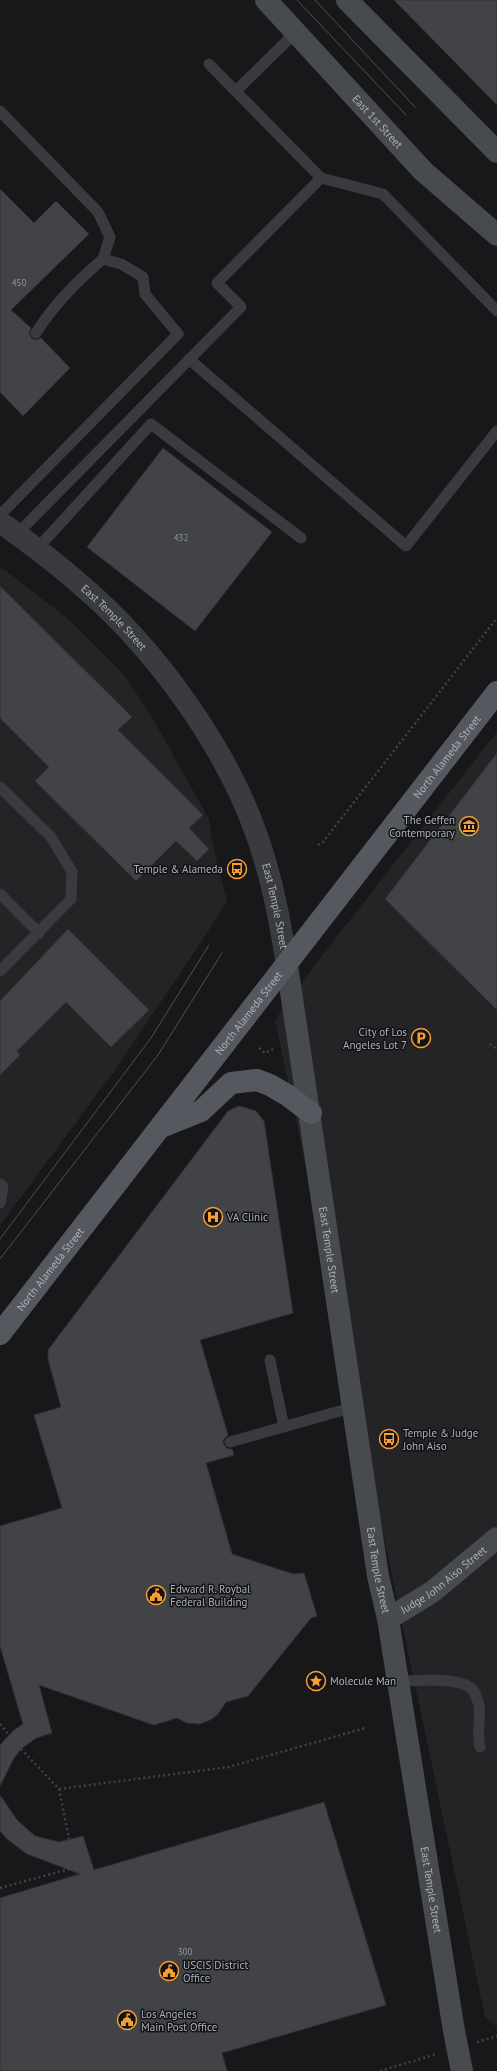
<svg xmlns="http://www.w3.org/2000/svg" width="497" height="2071" viewBox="0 0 497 2071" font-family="'PT Sans',sans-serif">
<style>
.built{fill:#242427}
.building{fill:#424347;stroke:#323236}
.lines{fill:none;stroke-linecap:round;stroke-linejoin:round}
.path{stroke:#3f4246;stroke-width:2.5;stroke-dasharray:2 3;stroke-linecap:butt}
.service{stroke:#393b3f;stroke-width:11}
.tertiary{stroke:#393b3f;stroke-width:22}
.secondary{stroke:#474a4f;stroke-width:22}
.primary{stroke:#55585e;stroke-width:22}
.tram{stroke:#4c4f54;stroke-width:1}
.labels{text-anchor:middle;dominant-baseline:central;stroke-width:3;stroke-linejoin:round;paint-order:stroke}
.number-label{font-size:9px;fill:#90969d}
.street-label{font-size:11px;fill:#aab1ba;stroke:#131315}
.poi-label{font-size:11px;fill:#aab1ba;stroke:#131315;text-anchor:start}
</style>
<rect width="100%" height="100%" fill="#18181a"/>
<g class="built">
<path d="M0,566L68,619L125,676L153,719L209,819L212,841L227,901L202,941L115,1070L0,1225Z"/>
<path d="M497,732V2027L485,2017L275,1020L310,971Z"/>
</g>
<g class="building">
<path d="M394,0H497V105Z"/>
<path d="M0,189L34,223L56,201L89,234L11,310L31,328L29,333L32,339L36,340L41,338L70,368L23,416L0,392Z"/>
<path d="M163,448L272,532L195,631L87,547Z"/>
<path d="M0,586L132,717L118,730L203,815L189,828L209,849L197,861L176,841L136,881L35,781L49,767L0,718Z"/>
<path d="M497,753V1010L385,899Z"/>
<path d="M68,929L149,1010L111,1047L66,1002L17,1051L20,1055L0,1075V1001Z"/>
<path d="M239,1106L256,1111L264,1121L293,1313L200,1340L228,1435L223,1440V1444L228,1449H232L234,1455L206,1463L232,1554L293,1574L304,1573L317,1616L311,1618L248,1696L226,1702L218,1714L212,1719L200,1724L187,1723L177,1718L154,1725L39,1685L52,1733L36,1738L21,1749L14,1758L0,1786V1745L13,1731L23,1724L0,1646V1526L62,1508L34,1415L61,1407L48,1359V1350L225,1115L228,1111Z"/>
<path d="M0,1795L17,1820L35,1836L59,1842L83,1836L94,1870L324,1802L386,2005L222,2053L227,2071H0V1898L80,1874L27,1854L7,1839L0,1831Z"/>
</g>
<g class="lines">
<g class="path">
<path d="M318,845L323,842L497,618"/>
<path d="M490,1044L497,1049"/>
<path d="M259,1048L265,1053L273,1049"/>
<path d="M0,1724L9,1735"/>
<path d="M21,1749L59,1789L69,1839"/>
<path d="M59,1789L229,1767L365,1728"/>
<path d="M0,1888L73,1868"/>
<path d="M477,2042L497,2036"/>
<path d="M380,2071L437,2054"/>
</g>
<g class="service">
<path d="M209,64L321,178L383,194L497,311"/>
<path d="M236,91L296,32"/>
<path d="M0,111L98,212L110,237L103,259"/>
<path d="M189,359L406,546L497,431"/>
<path d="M0,515L178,334L145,294L143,277L121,264L103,259C77,281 54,304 36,333"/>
<path d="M17,534L241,307L217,283L321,178"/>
<path d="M36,550L151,424L301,538"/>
<path d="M0,787L51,837L72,872L71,899L0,971"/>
<path d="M0,894L39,933"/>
<path d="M0,1184L3,1187L0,1203"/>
<path d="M270,1360L284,1427"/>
<path d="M230,1442L354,1407"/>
<path d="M398,1681C417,1681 454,1677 469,1687C475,1690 477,1698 479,1705C481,1721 476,1731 480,1747"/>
</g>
<path class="tertiary" id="s1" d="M0,522C28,542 56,563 81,585C154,647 226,746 257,836C272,878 280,921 287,965"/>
<g class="secondary">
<path id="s2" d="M266,0L423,171L497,235"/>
<path d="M347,0L497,152"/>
<path id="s3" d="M287,965L378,1576L388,1619L454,2031L462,2071"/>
<path id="s4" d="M388,1619L432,1592L497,1538"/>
</g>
<g class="primary">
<path d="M161,1127L201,1111L231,1083L257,1080L270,1085L287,1095L311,1113"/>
<path id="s5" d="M0,1334L497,692"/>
</g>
<g class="tram">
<path d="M297,0L406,115"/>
<path d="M315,0L415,107"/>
<path d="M0,1239L151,1038L209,945"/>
<path d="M0,1259L158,1055L222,953"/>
</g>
</g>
<defs>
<symbol id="museum-ring" viewBox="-11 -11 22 22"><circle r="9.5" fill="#131315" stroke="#f79f33" stroke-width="1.5"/><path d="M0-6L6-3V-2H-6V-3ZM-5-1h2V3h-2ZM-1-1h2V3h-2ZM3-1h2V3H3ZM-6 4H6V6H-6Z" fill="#f79f33"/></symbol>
<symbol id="bus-ring" viewBox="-11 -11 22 22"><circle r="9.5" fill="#131315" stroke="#f79f33" stroke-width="1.5"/><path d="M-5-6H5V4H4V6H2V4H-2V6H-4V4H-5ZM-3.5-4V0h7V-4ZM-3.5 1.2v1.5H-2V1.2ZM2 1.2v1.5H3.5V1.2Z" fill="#f79f33"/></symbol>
<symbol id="parking-ring" viewBox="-11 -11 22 22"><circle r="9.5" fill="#131315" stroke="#f79f33" stroke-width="1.5"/><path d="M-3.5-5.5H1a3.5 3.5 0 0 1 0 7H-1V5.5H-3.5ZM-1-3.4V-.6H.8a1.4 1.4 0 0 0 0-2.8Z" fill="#f79f33"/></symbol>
<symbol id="hospital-ring" viewBox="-11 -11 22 22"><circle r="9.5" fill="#131315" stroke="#f79f33" stroke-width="1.5"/><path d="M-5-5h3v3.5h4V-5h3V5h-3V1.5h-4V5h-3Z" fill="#f79f33"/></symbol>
<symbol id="civic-ring" viewBox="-11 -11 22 22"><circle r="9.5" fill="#131315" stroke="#f79f33" stroke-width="1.5"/><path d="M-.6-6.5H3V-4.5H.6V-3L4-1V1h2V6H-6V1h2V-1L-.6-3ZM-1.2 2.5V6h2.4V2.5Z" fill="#f79f33"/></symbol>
<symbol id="sight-ring" viewBox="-11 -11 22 22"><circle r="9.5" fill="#131315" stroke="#f79f33" stroke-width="1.5"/><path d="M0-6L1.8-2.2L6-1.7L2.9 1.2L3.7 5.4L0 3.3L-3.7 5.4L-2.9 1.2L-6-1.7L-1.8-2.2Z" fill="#f79f33"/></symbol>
</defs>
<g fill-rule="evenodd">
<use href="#museum-ring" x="458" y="815" width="22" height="22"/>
<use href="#bus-ring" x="226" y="858" width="22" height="22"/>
<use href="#parking-ring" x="410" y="1027" width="22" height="22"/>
<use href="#hospital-ring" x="202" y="1206" width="22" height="22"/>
<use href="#bus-ring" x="378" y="1428" width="22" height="22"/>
<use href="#civic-ring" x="145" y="1584" width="22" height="22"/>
<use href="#sight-ring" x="305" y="1670" width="22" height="22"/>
<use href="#civic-ring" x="158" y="1960" width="22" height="22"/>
<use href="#civic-ring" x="116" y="2009" width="22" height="22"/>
</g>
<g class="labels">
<g class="number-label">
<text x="19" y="282">450</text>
<text x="181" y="537">432</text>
<text x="185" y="1951">300</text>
</g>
<g class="street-label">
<text stroke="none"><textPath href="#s2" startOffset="165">East 1st Street</textPath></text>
<text stroke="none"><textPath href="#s1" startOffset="149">East Temple Street</textPath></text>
<text stroke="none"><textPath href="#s5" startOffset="730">North Alameda Street</textPath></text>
<text stroke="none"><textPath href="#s1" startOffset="485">East Temple Street</textPath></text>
<text stroke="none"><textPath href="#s5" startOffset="406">North Alameda Street</textPath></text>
<text stroke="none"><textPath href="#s3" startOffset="288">East Temple Street</textPath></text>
<text stroke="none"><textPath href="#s5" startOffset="82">North Alameda Street</textPath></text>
<text stroke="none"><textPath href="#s3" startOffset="612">East Temple Street</textPath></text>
<text stroke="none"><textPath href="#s4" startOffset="68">Judge John Aiso Street</textPath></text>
<text stroke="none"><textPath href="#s3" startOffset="936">East Temple Street</textPath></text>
</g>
<g class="poi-label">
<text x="455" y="820" text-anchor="end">The Geffen<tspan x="455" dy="13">Contemporary</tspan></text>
<text x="223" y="869" text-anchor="end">Temple &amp; Alameda</text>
<text x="407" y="1032" text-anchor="end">City of Los<tspan x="407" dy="13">Angeles Lot 7</tspan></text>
<text x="227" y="1217">VA Clinic</text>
<text x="403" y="1433">Temple &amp; Judge<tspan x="403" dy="13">John Aiso</tspan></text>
<text x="170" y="1589">Edward R. Roybal<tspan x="170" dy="13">Federal Building</tspan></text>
<text x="330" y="1681">Molecule Man</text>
<text x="183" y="1965">USCIS District<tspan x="183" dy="13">Office</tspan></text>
<text x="141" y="2014">Los Angeles<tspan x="141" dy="13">Main Post Office</tspan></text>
</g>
</g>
</svg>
